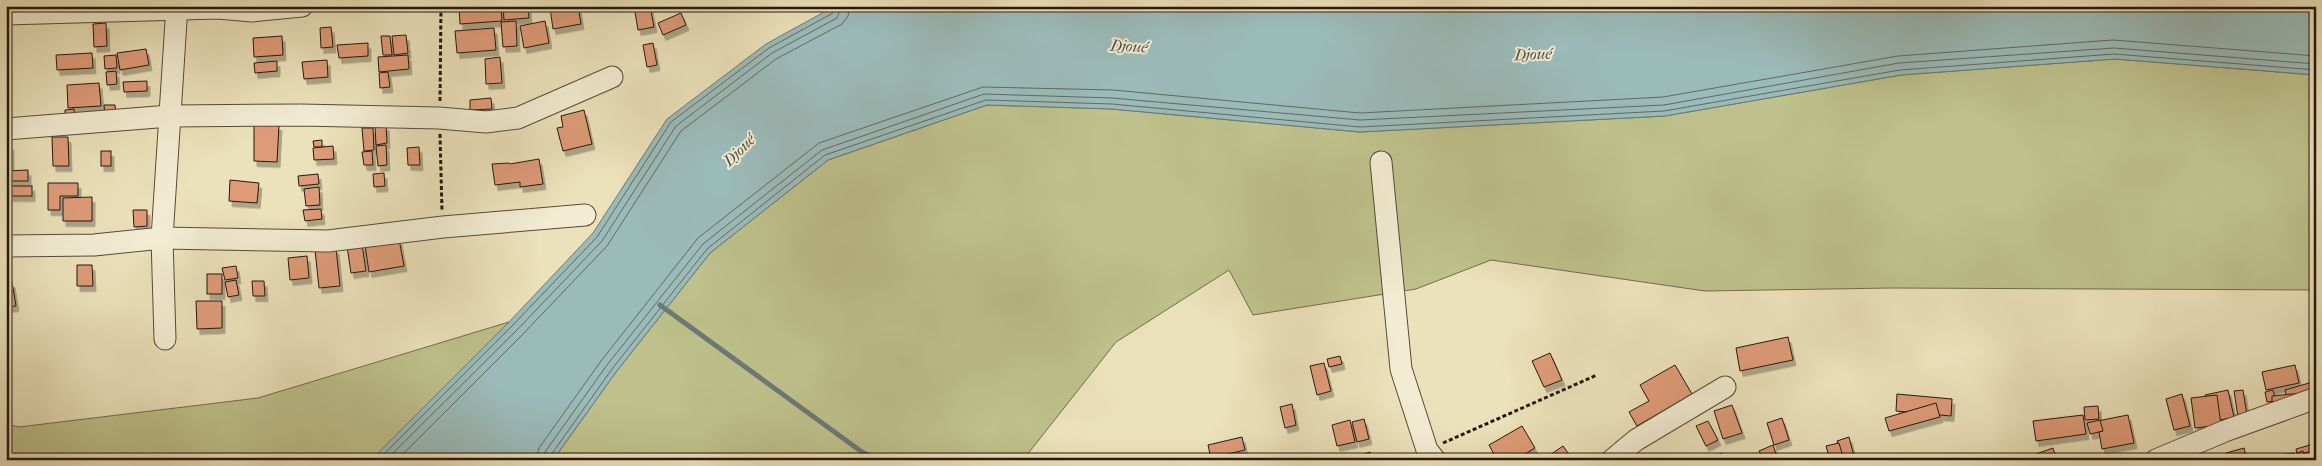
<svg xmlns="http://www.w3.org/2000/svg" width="2322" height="466" viewBox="0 0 2322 466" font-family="'IM FELL French Canon',serif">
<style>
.green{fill:#bec18b;stroke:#726c4c}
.water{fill:#9bbbb9;stroke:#6c7975}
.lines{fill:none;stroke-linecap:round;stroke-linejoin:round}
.shore{stroke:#606964;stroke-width:1}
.stream{stroke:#6c7975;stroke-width:5}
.building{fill:#de9b78;stroke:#26170e;filter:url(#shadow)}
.minor-casing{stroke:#574a39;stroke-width:23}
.path{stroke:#26170e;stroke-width:3;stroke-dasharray:4 2.5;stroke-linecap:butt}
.minor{stroke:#f2ecd2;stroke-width:21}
.labels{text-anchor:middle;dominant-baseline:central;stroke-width:4;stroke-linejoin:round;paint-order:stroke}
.water-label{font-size:16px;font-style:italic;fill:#4f504a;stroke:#f2ecd2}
</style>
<defs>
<filter id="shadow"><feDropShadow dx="3" dy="5.5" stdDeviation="0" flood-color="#0004"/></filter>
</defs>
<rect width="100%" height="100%" fill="#ebe1ba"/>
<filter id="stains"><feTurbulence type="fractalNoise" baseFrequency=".004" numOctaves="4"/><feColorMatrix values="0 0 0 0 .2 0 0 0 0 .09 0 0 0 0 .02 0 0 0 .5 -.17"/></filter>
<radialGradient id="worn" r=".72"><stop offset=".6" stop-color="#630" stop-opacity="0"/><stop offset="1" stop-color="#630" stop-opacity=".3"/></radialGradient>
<g class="green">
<path d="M2115,59L2316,75V290L1891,288L1705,291L1491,260L1416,289L1253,315L1229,270L1116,342L1023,460H553L616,372L710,253L828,160L987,105L1112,109L1360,132L1665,116L1901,75Z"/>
<path d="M509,322L371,460H6V424L19,427L258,398Z"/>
</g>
<path class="water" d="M835,6H2316V75L2115,59L1901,75L1665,116L1360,132L1112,109L987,105L828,160L710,253L616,372L553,460H371L509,322L593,233L667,119L766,44Z"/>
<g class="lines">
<g class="shore">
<path d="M378,460L512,326L597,237L671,122L769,48L833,13L836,6"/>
<path d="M386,460L517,330L602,241L676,126L772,53L837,18L842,6"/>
<path d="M397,460L522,335L607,246L681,131L776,59L842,24L848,16L850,6"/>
<path d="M536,460L539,448L601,361L698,238L819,143L983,87L1113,90L1360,113L1663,97L1898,56L2113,40L2316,56"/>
<path d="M543,460L545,452L607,365L703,244L822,150L984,94L1112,98L1360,120L1664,105L1899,63L2114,48L2316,64"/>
<path d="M549,460L551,455L612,369L707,249L825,155L986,100L1112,104L1360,127L1664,111L1900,70L2114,54L2316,70"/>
</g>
<path class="stream" d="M660,305L862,452L877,460"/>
</g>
<g class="building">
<path d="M459,6H501L502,21L460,24Z"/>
<path d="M503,6H528L529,18L504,20Z"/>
<path d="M560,6H578L581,24L553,29L550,8Z"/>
<path d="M634,6H650L654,27L638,30Z"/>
<path d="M681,13L686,25L663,35L658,23Z"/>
<path d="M516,21L517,46L503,47L501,22Z"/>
<path d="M545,21L549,43L524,48L520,26Z"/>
<path d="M106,23L107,46L94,47L93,24Z"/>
<path d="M331,27L333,47L321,48L320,28Z"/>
<path d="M494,28L496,50L457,53L455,31Z"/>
<path d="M406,35L408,53L394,55L392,36Z"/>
<path d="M282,36L283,55L254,57L253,38Z"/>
<path d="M381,36H390L392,55H383Z"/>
<path d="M368,43V56L339,58L337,45Z"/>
<path d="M653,43L657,65L647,67L643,45Z"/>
<path d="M146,49L149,65L120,70L117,53Z"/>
<path d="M92,53L93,68L57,70L56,55Z"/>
<path d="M116,55L117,68L105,69L104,56Z"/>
<path d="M408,55L409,69L379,72L378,57Z"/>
<path d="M500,57L502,83L486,84L485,59Z"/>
<path d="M327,60L328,77L304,79L302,62Z"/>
<path d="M277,61V71L255,73L254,63Z"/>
<path d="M116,71L117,84L107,85L106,72Z"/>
<path d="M388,72L390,87L380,88L379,73Z"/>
<path d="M147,81V91L124,92L123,82Z"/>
<path d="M99,83L101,106L68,108L67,85Z"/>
<path d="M491,98L492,109L470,110V100Z"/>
<path d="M104,105H115L116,116H105Z"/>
<path d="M74,109L75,118L65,119V110Z"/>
<path d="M584,110L592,144L563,151L557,128L563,127L561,116Z"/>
<path d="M254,124L279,125L277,162L254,161Z"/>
<path d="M386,125L387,143L376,145L375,126Z"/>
<path d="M362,128H373L374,150L364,151Z"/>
<path d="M52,137H68L69,166H53Z"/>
<path d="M322,140V147H314L313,141Z"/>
<rect x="6" y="145" width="5" height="22"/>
<path d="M386,145L387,165L378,166L376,146Z"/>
<path d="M333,146L334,159L314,160L313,148Z"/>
<path d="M419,147L420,165H408L407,148Z"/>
<rect x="101" y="151" width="10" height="15"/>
<path d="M372,151L373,165H364L362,152Z"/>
<path d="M539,159L543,184L520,187V182L495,185L492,164L509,163L510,164Z"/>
<path d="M28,170V181H6V171Z"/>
<path d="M384,173L385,186L374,187L373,174Z"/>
<path d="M318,174L319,184L299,186L298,176Z"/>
<path d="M230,180L259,183L257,203L229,201Z"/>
<path d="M48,183H78V196H60V210H48Z"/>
<rect x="6" y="186" width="26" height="10"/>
<path d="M319,187L320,205L306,206L304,189Z"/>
<path d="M92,197V221H63V198Z"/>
<path d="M321,209L322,219L305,221L303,210Z"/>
<path d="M133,210H147V226L134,227Z"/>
<path d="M399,239L404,266L369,272L365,245Z"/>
<path d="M362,244L366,271L351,273L347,246Z"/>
<path d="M336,248L340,286L319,288L315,250Z"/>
<path d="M307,256L309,278L290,280L288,258Z"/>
<path d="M77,265H92L93,286H77Z"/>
<path d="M236,266L238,278L225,280L222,268Z"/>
<rect x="207" y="274" width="15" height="20"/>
<path d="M236,280L239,295L228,297L225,282Z"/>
<path d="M252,281H264L265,296H253Z"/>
<path d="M12,282L16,306L6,307V283Z"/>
<path d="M196,301H222V328L197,329Z"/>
<path d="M1788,337L1793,360L1740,371L1736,348Z"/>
<path d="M1550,353L1562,380L1544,387L1532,361Z"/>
<path d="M1340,356L1342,364L1329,367L1327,359Z"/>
<path d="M2316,359V376L2312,360Z"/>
<path d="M1324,363L1331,391L1317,395L1310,366Z"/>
<path d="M1675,365L1692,394L1637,426L1629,412L1649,401L1640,385Z"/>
<path d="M2295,365L2299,383L2266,390L2262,372Z"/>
<path d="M2316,381V391L2287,399L2285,390Z"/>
<path d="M2228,390L2234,417L2211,422L2205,395Z"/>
<path d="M2243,390L2247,415L2238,417L2234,391Z"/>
<path d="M2273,390L2276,401L2267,402L2265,392Z"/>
<path d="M2302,393L2303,398L2272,402V396Z"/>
<path d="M1897,394L1952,399L1951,416L1896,411Z"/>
<path d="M2182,394L2190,426L2174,430L2166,399Z"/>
<path d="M2217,395L2221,425L2195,428L2191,398Z"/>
<path d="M1936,403L1940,417L1889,431L1885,418Z"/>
<path d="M1292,404L1296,425L1285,428L1280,407Z"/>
<path d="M1732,405L1742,433L1723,439L1714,411Z"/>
<path d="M2098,406L2099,419L2085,420L2084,407Z"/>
<path d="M2083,415L2086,434L2036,441L2033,421Z"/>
<path d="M2128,415L2134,443L2102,449L2097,421Z"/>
<path d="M1782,418L1789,440L1774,445L1767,423Z"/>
<path d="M1364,419L1369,439L1357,442L1352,422Z"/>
<path d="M1350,420L1355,442L1337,446L1332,425Z"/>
<path d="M2100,420L2103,431L2090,434L2087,423Z"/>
<path d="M1708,421L1718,440L1706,446L1696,426Z"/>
<path d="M1522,426L1535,448L1515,460H1497L1489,445Z"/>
<path d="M1242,437L1245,450L1211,458L1208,445Z"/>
<path d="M1849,437L1855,460H1842L1837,441Z"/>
<path d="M2316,442V453L2311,454L2309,444Z"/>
<path d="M1839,443L1844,460H1830L1826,446Z"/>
<path d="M1773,445L1776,454L1763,459L1759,451Z"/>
<path d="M2310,445L2312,451L2297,455L2296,449Z"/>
<path d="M1563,446L1573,460H1553L1550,455Z"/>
<path d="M2053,448L2057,460H2019Z"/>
<path d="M2244,448L2247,460H2228L2226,453Z"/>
<path d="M2303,451L2305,458L2299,459L2297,453Z"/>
<path d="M1370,452L1372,460H1356L1355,457Z"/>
<path d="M1722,453L1724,460H1707Z"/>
<path d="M2294,453L2296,460H2285L2284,454Z"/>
<path d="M1391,454L1393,460H1376V459Z"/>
<path d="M2232,454L2234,460H2216V459Z"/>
</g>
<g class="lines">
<defs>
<g id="minor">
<path d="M6,14L218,8L252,11L302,6"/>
<path d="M6,129L170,116L301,115L439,118L486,122L518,118L612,77"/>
<path d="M1381,162L1401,369L1427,450L1435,460"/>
<path d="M6,246L94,245L162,238L328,241L443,227L585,215"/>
<path d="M165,339L162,238L177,6"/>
<path d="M1612,460L1636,440L1725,387"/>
<path d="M2156,460L2225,431L2316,398"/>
</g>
</defs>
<use href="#minor" class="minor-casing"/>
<g class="path">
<path d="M440,101L441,6"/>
<path d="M440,134L442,211"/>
<path d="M1443,443L1597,375"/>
</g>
<use href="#minor" class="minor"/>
</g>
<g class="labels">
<g class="water-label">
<text transform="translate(1129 46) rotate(3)">Djoué</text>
<text transform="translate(1533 54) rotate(-2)">Djoué</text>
<text transform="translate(739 150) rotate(-45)">Djoué</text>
</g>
</g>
<rect width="2322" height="466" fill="none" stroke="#ebe1ba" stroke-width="25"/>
<rect x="8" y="8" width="2307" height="451" fill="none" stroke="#26170e" stroke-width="2.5"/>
<rect x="12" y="12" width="2297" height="441" fill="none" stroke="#26170e"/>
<rect width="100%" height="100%" filter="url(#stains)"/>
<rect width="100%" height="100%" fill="url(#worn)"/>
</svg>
